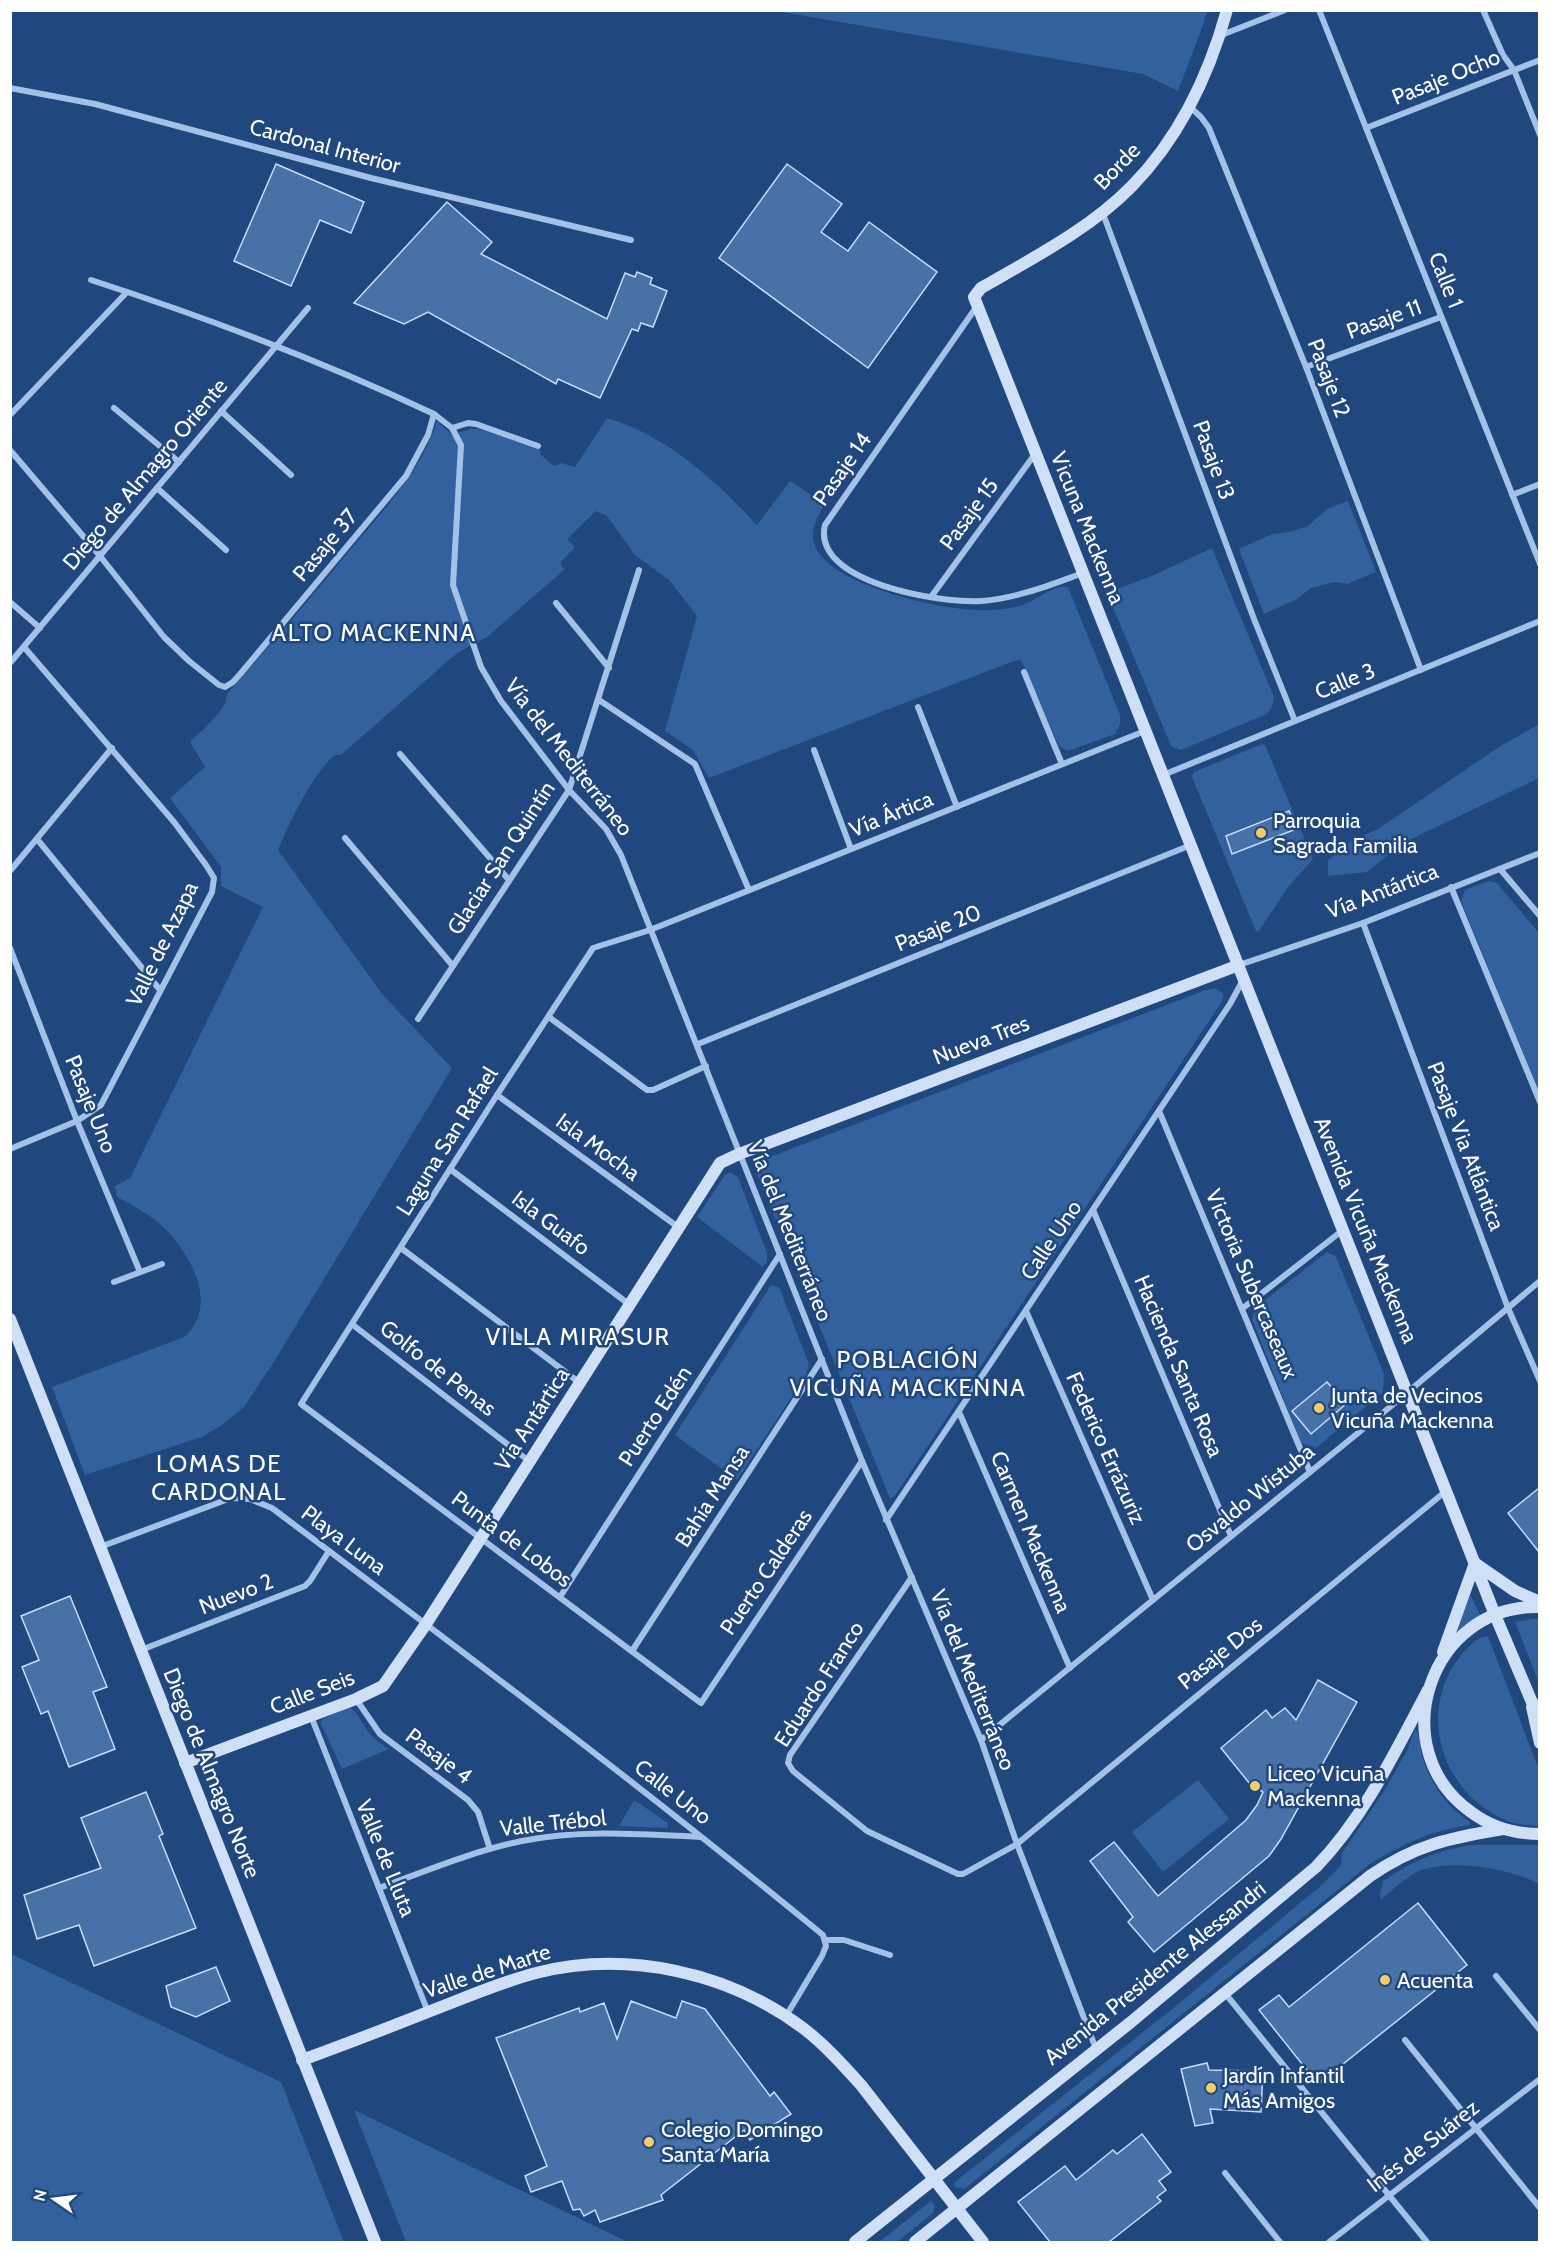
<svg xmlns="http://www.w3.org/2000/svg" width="1550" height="2253" viewBox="0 0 1550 2253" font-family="Cabin,sans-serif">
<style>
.green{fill:#32619d}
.building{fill:#4871a8;stroke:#c7dcf6;stroke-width:1.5}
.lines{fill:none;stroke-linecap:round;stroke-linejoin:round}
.street{stroke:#a4c1e7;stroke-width:6}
.secondary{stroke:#cedff6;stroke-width:12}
.poi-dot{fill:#f5cd64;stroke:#20477e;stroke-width:2}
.labels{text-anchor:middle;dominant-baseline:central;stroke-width:5;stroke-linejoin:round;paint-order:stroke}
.street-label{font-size:22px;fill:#fff;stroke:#20477e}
.poi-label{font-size:22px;fill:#fff;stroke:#20477e;text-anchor:start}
.neighbourhood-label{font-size:24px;letter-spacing:1.5px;fill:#fff;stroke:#20477e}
</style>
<rect width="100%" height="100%" fill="#20477e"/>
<g class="green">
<path d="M776,11L1207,10V11L1203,25L1178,91L1143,74Z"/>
<path d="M607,418C668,436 715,480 757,525L790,481L825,504C818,516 810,529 814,543C824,584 943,611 981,610C994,610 1010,609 1022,605C1037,601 1052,584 1068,587L1120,715V724L1115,734L1068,751L1059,746L1021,660L1014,661L709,778L693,750L665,731L697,616L669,580L635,555L607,516L596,511L567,539L575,547L560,563L565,569L487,637L457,653L341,755H335C313,773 289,823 278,850L383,995L452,1068L275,1360L244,1407L222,1425L202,1437L85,1475L52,1387L184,1337C221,1305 189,1250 160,1224C148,1214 131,1204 117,1197L115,1186L130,1178L263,907L221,886V867L170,798L205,767L190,742C201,731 227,710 227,694C271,644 314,594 356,543C388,505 422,469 437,421L452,435L470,429H480L541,450L540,454L554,466L561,463L575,467Z"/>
<path d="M1348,501L1376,572L1347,584L1334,582L1311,588L1297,599L1264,614L1239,549L1272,534L1290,532L1308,526L1327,509Z"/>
<path d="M1212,548L1274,697L1272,707L1267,714L1181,750L1171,746L1169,741L1107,593L1154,575Z"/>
<path d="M1539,724V778L1401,844L1367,872L1328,876V860L1351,841L1378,829L1499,747Z"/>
<path d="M1262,744L1265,745L1313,859L1289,886L1259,931H1256L1192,777L1194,772Z"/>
<path d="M1489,881L1497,883L1539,933V1092L1461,901L1465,890Z"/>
<path d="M1215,988L1224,994L1221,1003L894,1497L890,1498L756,1172L758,1165L762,1160L1203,991Z"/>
<path d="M730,1172L738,1177L767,1253V1262L763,1267L697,1217L725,1175Z"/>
<path d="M1327,1252L1336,1257L1384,1374L1383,1392L1316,1448L1301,1443L1252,1319L1255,1308Z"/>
<path d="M771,1285L779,1287L809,1364L806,1375L737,1480L675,1435Z"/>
<path d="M1471,1596L1481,1617L1456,1632L1469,1597Z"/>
<path d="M1532,1619H1539V1683L1515,1622Z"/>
<path d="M1488,1636L1539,1770V1826C1529,1825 1517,1825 1508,1821C1441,1794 1415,1710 1462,1654C1469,1646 1477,1637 1488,1636Z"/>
<path d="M349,1707C358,1711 363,1726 370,1734C375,1740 382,1744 389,1749L342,1769L321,1724L322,1719Z"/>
<path d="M1415,1729C1420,1735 1420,1747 1422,1756C1430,1783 1446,1806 1470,1822V1825C1433,1830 1402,1844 1370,1864L973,2182L964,2189L954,2187L955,2182L1177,2005L1322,1885L1341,1865L1342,1853L1383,1793L1407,1751Z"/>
<path d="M1198,1780L1229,1819L1163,1872L1132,1832Z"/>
<path d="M634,1800L668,1823L667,1828L619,1826Z"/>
<path d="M1471,1845H1539V1884C1510,1868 1446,1857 1415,1873C1403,1880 1392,1891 1381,1900L1380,1894L1383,1881C1411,1862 1437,1850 1471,1845Z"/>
<path d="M11,1954L281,2082L344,2242H11Z"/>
<path d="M354,2110L628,2242H406Z"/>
<path d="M931,2201L935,2206L933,2213L897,2242H879Z"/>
</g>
<g class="building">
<path d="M276,164L364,202L351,233L320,220L291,286L234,261Z"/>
<path d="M787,164L842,204L821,232L848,251L869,222L937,272L868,368L719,258Z"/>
<path d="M447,202L492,242L481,254L607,319L625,273L635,277L637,272L652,278L650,284L667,291L653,327L641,323L638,331L632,329L600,398L558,379L556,384L428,312L404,324L354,303Z"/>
<path d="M1289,811L1296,829L1232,854L1226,836Z"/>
<path d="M1327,1382L1346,1404L1311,1434L1292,1411Z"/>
<path d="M1539,1488V1552L1508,1513Z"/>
<path d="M70,1596L107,1687L93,1692L115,1749L69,1767L48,1711L41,1714L22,1667L39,1660L21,1616Z"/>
<path d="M1318,1680L1357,1702L1281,1839L1269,1856L1154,1952L1128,1922L1133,1917L1090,1861L1114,1842L1158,1896L1246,1820L1257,1805L1263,1792L1250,1784L1221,1748L1266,1710L1272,1718L1285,1708L1296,1720Z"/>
<path d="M146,1792L163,1834L159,1836L196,1928L94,1966L79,1925L37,1939L24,1895L101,1868L81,1818Z"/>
<path d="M1418,1903L1467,1965L1318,2084L1259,2010L1279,1995L1289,2007Z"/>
<path d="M216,1967L230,2001L196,2017L171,2007L166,1986Z"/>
<path d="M631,2001L676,2018L682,2001L705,2009L770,2096L774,2092L791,2114L750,2140L744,2130L661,2195L663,2200L600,2222L595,2210L584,2216L580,2209L573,2210L562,2181L531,2192L525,2176L547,2166L496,2038L579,2008L580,2012L604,2003L617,2039Z"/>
<path d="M1207,2063L1209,2070L1263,2071L1261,2112L1210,2109L1213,2123L1195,2126L1181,2069Z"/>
<path d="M1142,2134L1171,2172L1159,2181L1166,2190L1157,2197L1161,2201L1109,2242H1050L1018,2202L1065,2166L1076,2180L1113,2150L1117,2154Z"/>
</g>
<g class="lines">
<g class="street">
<path d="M1319,10L1540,564"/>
<path d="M1483,10L1503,55L1514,70L1540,135"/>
<path d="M1219,36L1285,10"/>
<path d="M10,88L95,104L371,178L631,240"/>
<path d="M1190,107L1201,117L1209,128L1306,367L1421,670"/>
<path d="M1366,128L1540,60"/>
<path d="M1102,211L1254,619L1295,721"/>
<path d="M91,280C208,318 322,361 434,414L452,428L461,445L453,585L481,667L501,701L569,790L606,829L621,855L862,1461L981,1740L1017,1844L1096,2049"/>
<path d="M977,306L825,525C811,583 943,604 982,601C1018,598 1050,585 1083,573"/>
<path d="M1306,367L1441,317"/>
<path d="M114,408L179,462"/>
<path d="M221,411L291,475"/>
<path d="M10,415L127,292"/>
<path d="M452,428L468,423L476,424L538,446"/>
<path d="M10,450L100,556L164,637L189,661L219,685L225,687L233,682L241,673L406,476L428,435L434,414"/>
<path d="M157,488L226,550"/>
<path d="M1512,495L1540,484"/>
<path d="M931,597L1035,454"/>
<path d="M10,602L40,628"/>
<path d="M556,603L609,668"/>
<path d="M10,663L308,308"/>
<path d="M1024,672L1062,764"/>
<path d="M599,700L695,764L749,890"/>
<path d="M918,707L957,807"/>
<path d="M814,750L851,849"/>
<path d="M400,754L509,880"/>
<path d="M1163,775L1540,621"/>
<path d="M345,838L453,966"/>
<path d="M37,839L160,990"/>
<path d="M1500,869L1540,916"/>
<path d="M10,871L112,748"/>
<path d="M1451,887L1540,1102"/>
<path d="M1363,923L1508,1308L1540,1381"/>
<path d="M10,948L77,1121L140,1272"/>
<path d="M1239,965L1363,923L1540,853"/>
<path d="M549,1017L647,1090H653L706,1066"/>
<path d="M418,1019L569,790L639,570"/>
<path d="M698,1044L1191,845"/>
<path d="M497,1095L678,1227"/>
<path d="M1159,1111L1310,1472"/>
<path d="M10,1149L77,1121L101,1105L212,892L214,878L206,865L174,822L24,647"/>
<path d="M450,1169L630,1305"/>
<path d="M1093,1210L1231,1536"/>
<path d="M401,1248L580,1383"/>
<path d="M114,1282L162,1264"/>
<path d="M1243,1308L1343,1230"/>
<path d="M1026,1311L1153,1600"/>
<path d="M353,1325L529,1461"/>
<path d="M959,1412L1070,1668"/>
<path d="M862,1461L701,1703L301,1404L497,1095L593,948L650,930L1145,731"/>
<path d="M886,1520L1230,1004L1243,980"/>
<path d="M100,1547L231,1498L250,1499L272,1508C458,1648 644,1788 823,1935L826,1946L822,1956L786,2016"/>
<path d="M912,1577L790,1755L788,1763L793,1771L867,1831L958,1874H963L1017,1844L1446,1491"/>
<path d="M560,1597L780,1254"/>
<path d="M141,1650L305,1586L310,1581L329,1551"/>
<path d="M632,1651L822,1359"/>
<path d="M356,1699L380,1734L468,1800L478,1812L490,1849"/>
<path d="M311,1716L428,2012"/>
<path d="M981,1740L1390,1407L1540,1281"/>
<path d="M379,1888C426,1871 473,1851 522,1841C580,1829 642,1834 700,1837"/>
<path d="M825,1940H844L890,1955"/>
<path d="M1496,1976L1540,2030"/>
<path d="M1224,1992L1427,2242"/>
<path d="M1405,2040L1540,2208"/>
<path d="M1225,2173L1280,2242"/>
<path d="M1329,2242L1540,2079"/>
</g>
<g class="secondary">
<path d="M1227,10C1209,75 1180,137 1132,186C1090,229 1033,258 981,288L974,297L1495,1615L1531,1700L1540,1716"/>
<path d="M10,1319L375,2242"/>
<path d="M1476,1564L1515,1591L1540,1602"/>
<path d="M1540,1607C1429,1604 1382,1749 1471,1812C1491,1827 1515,1834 1540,1834"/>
<path d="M1443,1652L1475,1563"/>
<path d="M1532,1707L1540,1743"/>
<path d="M185,1763L356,1699L383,1686L426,1624L720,1163L739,1154L1239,965"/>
<path d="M302,2060C346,2044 390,2027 433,2010C467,1997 501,1982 536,1973C627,1950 728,1972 803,2028C824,2044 843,2065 861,2085L983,2242"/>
<path d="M855,2242L1131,2022L1316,1867C1365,1816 1395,1752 1428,1690"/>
<path d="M915,2242L1370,1876C1415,1845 1449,1838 1503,1829"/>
</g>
</g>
<g class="poi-dot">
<circle cx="1261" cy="833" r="6"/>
<circle cx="1319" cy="1408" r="6"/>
<circle cx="1255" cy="1786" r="6"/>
<circle cx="1385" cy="1980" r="6"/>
<circle cx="1211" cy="2088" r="6"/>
<circle cx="649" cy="2142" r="6"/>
</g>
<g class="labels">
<g class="street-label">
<text transform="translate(1446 77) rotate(-22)">Pasaje Ocho</text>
<text transform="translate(325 146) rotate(15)">Cardonal Interior</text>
<text transform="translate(1117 166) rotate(-46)">Borde</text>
<text transform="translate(1446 280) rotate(68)">Calle 1</text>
<text transform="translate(1384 319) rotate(-20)">Pasaje 11</text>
<text transform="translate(1329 378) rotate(69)">Pasaje 12</text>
<text transform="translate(1214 460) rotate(70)">Pasaje 13</text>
<text transform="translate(842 469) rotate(-55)">Pasaje 14</text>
<text transform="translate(145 474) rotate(-50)">Diego de Almagro Oriente</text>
<text transform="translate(969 514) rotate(-54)">Pasaje 15</text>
<text transform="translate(1088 528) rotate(68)">Vicuna Mackenna</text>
<text transform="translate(325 545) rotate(-50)">Pasaje 37</text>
<text transform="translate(1345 681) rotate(-22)">Calle 3</text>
<text transform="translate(569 757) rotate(52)">Vía del Mediterráneo</text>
<text transform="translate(891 814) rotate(-22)">Vía Ártica</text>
<text transform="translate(501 858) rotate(-57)">Glaciar San Quintín</text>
<text transform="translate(1382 891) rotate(-21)">Vía Antártica</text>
<text transform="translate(938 928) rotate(-22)">Pasaje 20</text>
<text transform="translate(162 944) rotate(-64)">Valle de Azapa</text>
<text transform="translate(981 1040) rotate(-21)">Nueva Tres</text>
<text transform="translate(91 1104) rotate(68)">Pasaje Uno</text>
<text transform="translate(447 1141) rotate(-58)">Laguna San Rafael</text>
<text transform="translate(1466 1146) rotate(69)">Pasaje Via Atlántica</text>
<text transform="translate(598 1147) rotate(36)">Isla Mocha</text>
<text transform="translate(551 1223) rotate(37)">Isla Guafo</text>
<text transform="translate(1366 1230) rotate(68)">Avenida Vicuña Mackenna</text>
<text transform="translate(790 1231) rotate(68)">Vía del Mediterráneo</text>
<text transform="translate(1051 1240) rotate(-56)">Calle Uno</text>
<text transform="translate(1252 1284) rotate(67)">Victoria Subercaseaux</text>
<text transform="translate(1179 1366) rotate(67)">Hacienda Santa Rosa</text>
<text transform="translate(438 1368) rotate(38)">Golfo de Penas</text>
<text transform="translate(655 1416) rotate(-57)">Puerto Edén</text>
<text transform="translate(532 1419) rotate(-57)">Vía Antártica</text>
<text transform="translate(1106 1448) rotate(66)">Federico Errázuriz</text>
<text transform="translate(712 1496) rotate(-57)">Bahía Mansa</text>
<text transform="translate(1250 1498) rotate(-39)">Osvaldo Wistuba</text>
<text transform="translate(1031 1532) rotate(67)">Carmen Mackenna</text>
<text transform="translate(512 1539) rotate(37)">Punta de Lobos</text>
<text transform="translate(344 1540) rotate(37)">Playa Luna</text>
<text transform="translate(766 1572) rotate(-56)">Puerto Calderas</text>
<text transform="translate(236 1594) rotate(-21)">Nuevo 2</text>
<text transform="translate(1220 1653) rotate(-39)">Pasaje Dos</text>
<text transform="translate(973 1680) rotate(68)">Vía del Mediterráneo</text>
<text transform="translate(819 1684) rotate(-57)">Eduardo Franco</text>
<text transform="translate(312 1692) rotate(-21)">Calle Seis</text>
<text transform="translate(439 1756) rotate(37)">Pasaje 4</text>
<text transform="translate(212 1773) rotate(68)">Diego de Almagro Norte</text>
<text transform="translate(673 1792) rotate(38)">Calle Uno</text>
<text transform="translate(553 1823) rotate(-6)">Valle Trébol</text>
<text transform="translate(386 1858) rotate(68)">Valle de Lluta</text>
<text transform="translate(487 1971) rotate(-18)">Valle de Marte</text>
<text transform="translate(1155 1973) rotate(-39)">Avenida Presidente Alessandri</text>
<text transform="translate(1423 2146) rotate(-38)">Inés de Suárez</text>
</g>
<g class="poi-label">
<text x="1273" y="820">Parroquia<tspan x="1273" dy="25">Sagrada Familia</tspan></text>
<text x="1331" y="1395">Junta de Vecinos<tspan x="1331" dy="25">Vicuña Mackenna</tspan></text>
<text x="1267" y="1773">Liceo Vicuña<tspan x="1267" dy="25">Mackenna</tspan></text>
<text x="1397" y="1980">Acuenta</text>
<text x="1223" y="2075">Jardín Infantil<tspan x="1223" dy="25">Más Amigos</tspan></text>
<text x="661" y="2129">Colegio Domingo<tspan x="661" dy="25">Santa María</tspan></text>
</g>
<g class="neighbourhood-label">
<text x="374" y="632">ALTO MACKENNA</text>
<text x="578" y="1336">VILLA MIRASUR</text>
<text x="908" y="1359">POBLACIÓN<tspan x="908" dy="28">VICUÑA MACKENNA</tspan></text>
<text x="219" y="1463">LOMAS DE<tspan x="219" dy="28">CARDONAL</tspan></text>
</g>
</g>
<rect width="1550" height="2253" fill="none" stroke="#ffffff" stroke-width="24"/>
<g transform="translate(54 2199) rotate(284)" stroke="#20477e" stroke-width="4.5" paint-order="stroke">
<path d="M0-4.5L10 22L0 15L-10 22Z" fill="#ffffff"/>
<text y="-9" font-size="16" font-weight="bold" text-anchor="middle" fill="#ffffff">N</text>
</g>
</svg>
